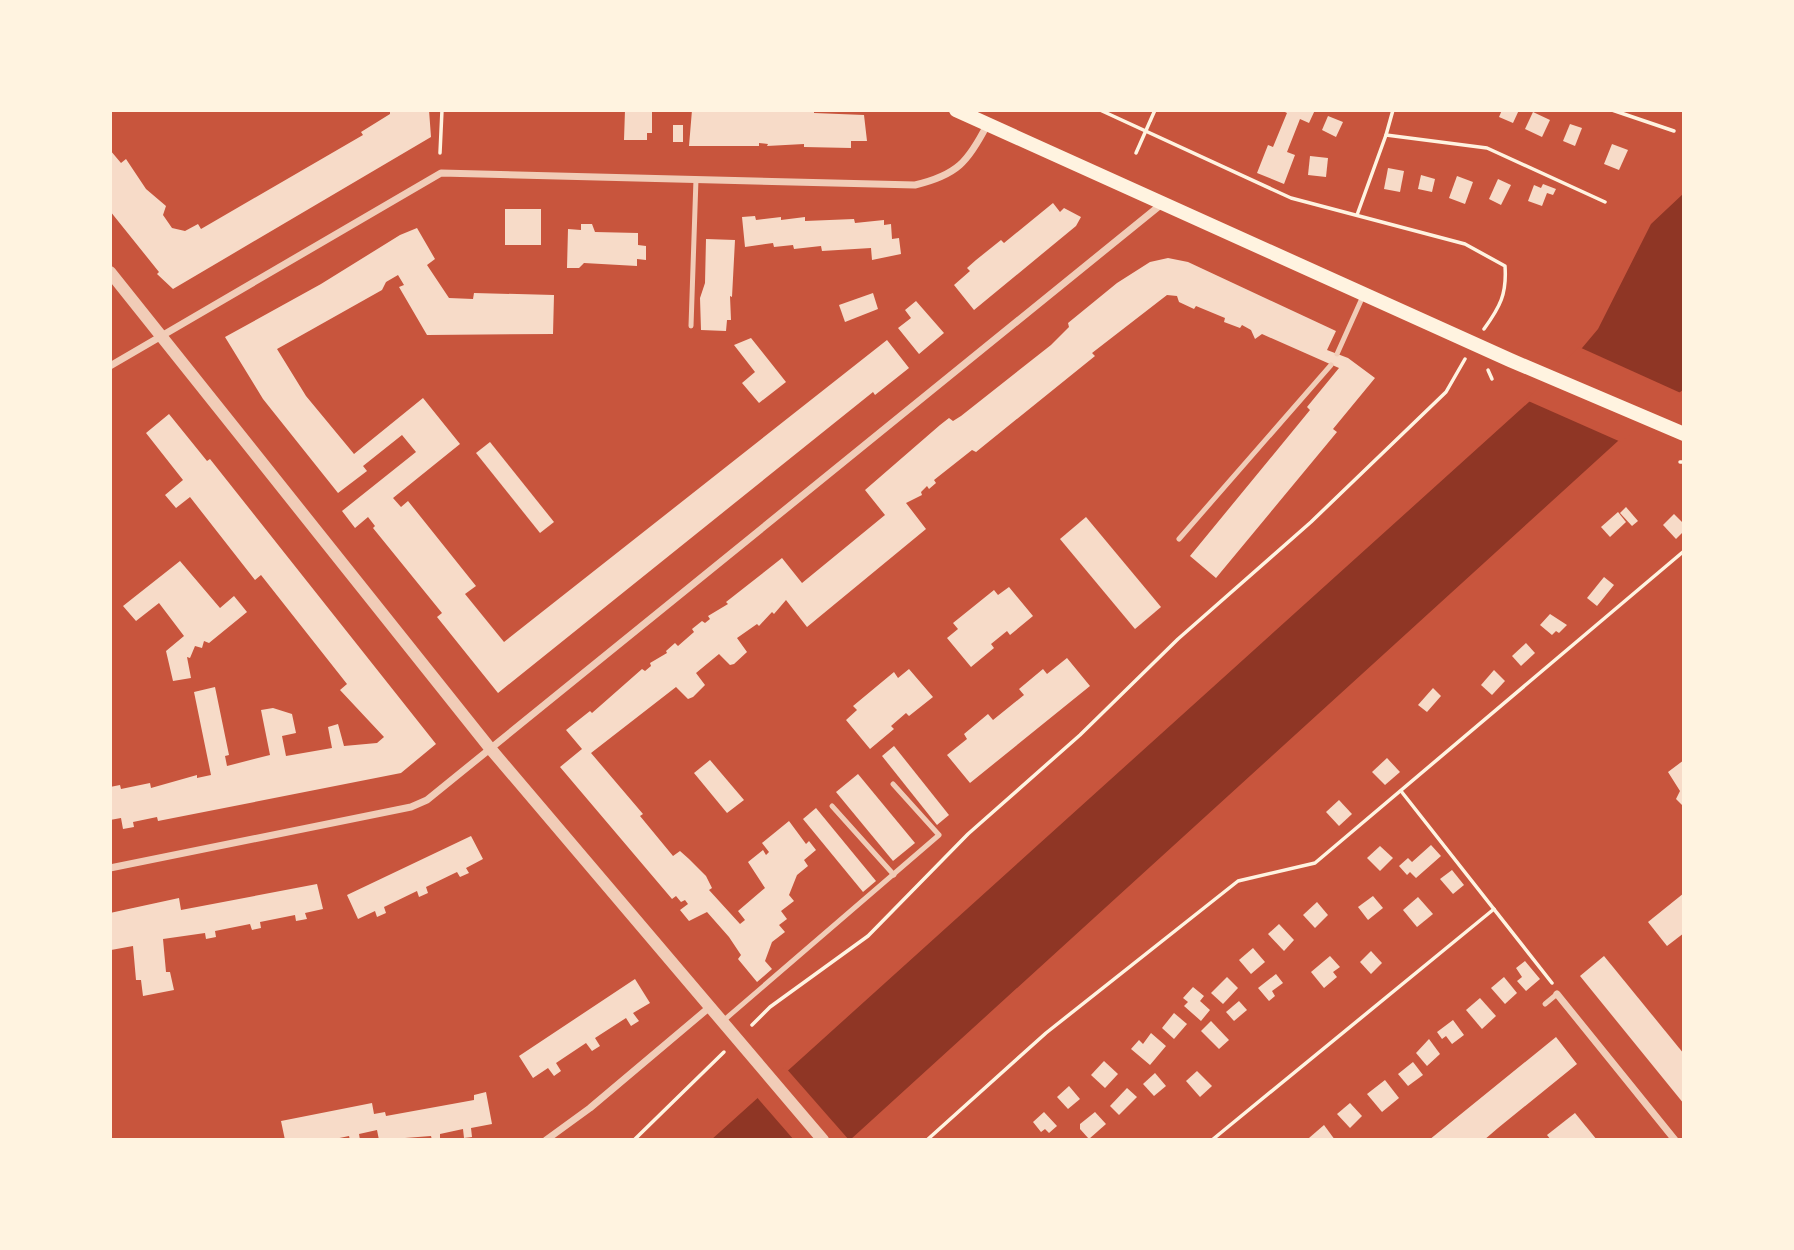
<svg xmlns="http://www.w3.org/2000/svg" width="1794" height="1250" viewBox="0 0 1794 1250" font-family="'Public Sans',sans-serif">
<style>
.water{fill:#8f3625}
.pier{fill:#c8553d}
.building{fill:#f7dbc8}
.lines{fill:none;stroke-linecap:round;stroke-linejoin:round}
.path{stroke:#fff3e0;stroke-width:3.5}
.service{stroke:#f1ccb7;stroke-width:5}
.minor{stroke:#f1ccb7;stroke-width:7}
.tertiary{stroke:#f1ccb7;stroke-width:12}
.secondary{stroke:#fff3e0;stroke-width:14}
</style>
<rect width="100%" height="100%" fill="#c8553d"/>
<path class="water" d="M1684,193V389L1618,441L850,1140H711L1561,373L1598,329L1651,224Z"/>
<g class="pier">
<path d="M1579,347L1683,394L1621,442L1526,400Z"/>
<path d="M785,1067L849,1140H794L754,1094Z"/>
</g>
<g class="building">
<path d="M390,110H429L431,137L173,289L157,274L159,272L110,211V150L121,163L126,159L146,189L166,206L163,215L172,228L185,231L198,224L201,229L363,135L361,132L390,114Z"/>
<path d="M625,110H652V133H647V140H624Z"/>
<path d="M692,110H814V113L864,115L867,141H851V148L804,147V144L767,146L768,144L759,143V146H689Z"/>
<path d="M1281,110H1315L1309,123L1300,119L1287,152L1295,155L1284,184L1257,173L1268,145L1273,147L1287,113Z"/>
<path d="M1502,110H1519L1513,123L1499,117Z"/>
<path d="M1533,112L1550,120L1542,137L1525,129Z"/>
<path d="M1328,116L1343,122L1336,137L1322,130Z"/>
<path d="M1570,124L1582,128L1575,146L1563,141Z"/>
<rect x="673" y="125" width="10" height="17"/>
<path d="M1612,144L1628,150L1619,170L1604,164Z"/>
<path d="M1310,156L1328,158L1326,177L1308,175Z"/>
<path d="M1388,168L1404,171L1400,192L1384,189Z"/>
<path d="M1421,175L1435,179L1432,192L1418,189Z"/>
<path d="M1457,176L1473,182L1465,204L1449,198Z"/>
<path d="M1498,179L1511,185L1501,205L1489,199Z"/>
<path d="M1543,184L1556,189L1553,195L1547,193L1542,206L1528,201L1534,185L1541,188Z"/>
<path d="M1053,203L1060,212L1064,208L1081,217L1076,226L974,310L954,285L970,271L967,268L976,260L1001,240L1004,243Z"/>
<rect x="505" y="209" width="36" height="36"/>
<path d="M755,216L756,220L781,217V220L805,217V221L854,219L855,223L884,220V225L891,224L892,239L899,238L901,254L872,260L871,248L822,251L821,246L794,249L793,245L774,247L773,243L745,247L742,217Z"/>
<path d="M581,224H592L595,232L638,233V245L646,246V260L637,259V266L584,263L579,268H567L568,229L581,230Z"/>
<path d="M417,228L435,259L427,265L449,298L473,299L474,293L554,295L553,334L427,335L399,287L404,285L398,275L386,282L382,290L277,349L306,396L354,454L423,398L460,444L393,498L401,507L408,501L476,586L465,594L504,642L887,340L909,368L875,395L873,392L498,693L437,617L442,613L373,528L375,526L368,517L355,528L342,511L416,452L402,435L363,466L367,471L338,493L263,399L225,337L321,284L400,235Z"/>
<path d="M706,239L735,240L732,297L730,296L731,320H727L726,331L701,330L700,298L705,283Z"/>
<path d="M1168,258L1188,262L1336,331L1327,350L1348,358L1375,378L1333,429L1337,432L1216,578L1190,556L1310,410L1307,407L1339,368L1262,334L1255,339L1251,330L1242,325L1240,328L1224,322L1225,318L1196,306L1194,309L1179,302L1177,296L1167,295L1092,353L1095,356L976,452L972,450L934,480L936,483L929,489L927,486L921,492L922,495L906,503L926,529L807,627L786,600L774,614L772,612L759,626L757,624L737,638L747,652L734,664L730,665L719,654L696,673L705,685L693,697L688,699L676,687L591,753L643,814L640,816L673,856L680,851L689,859L706,876L712,888L709,890L740,924L745,920L738,911L765,888L748,862L763,850L766,855L769,852L762,843L789,821L806,844L809,841L816,850L804,860L808,866L797,875L789,895L794,901L781,911L787,919L779,925L785,932L772,942L765,961L772,969L757,982L738,959L741,955L729,937L707,912L689,921L680,910L688,904L685,900L681,902L676,896L672,899L560,767L582,749L566,730L590,711L592,713L642,669L645,671L651,666L650,663L667,653L666,651L675,643L678,646L694,632L692,629L702,621L705,623L710,619L708,616L728,604L726,602L782,558L802,583L885,515L865,490L940,425L949,418L953,421L961,416L1051,345L1069,327L1068,323L1117,283L1150,262Z"/>
<path d="M873,293L878,309L845,322L839,305Z"/>
<path d="M916,301L944,333L919,354L898,328L911,318L905,310Z"/>
<path d="M751,338L786,382L759,403L742,383L755,372L734,345Z"/>
<path d="M169,414L207,461L210,459L436,744L401,773L158,821L157,817L133,822L134,827L123,829L121,818L110,820V787L120,785L121,789L150,783L151,788L197,775V778L211,775L194,692L215,687L229,755L225,756L227,766L270,755L261,710L273,708L292,714L296,733L282,736L286,756L332,748L328,727L338,724L344,746L377,743L384,737L340,690L347,684L261,575L255,580L190,497L176,508L165,495L183,480L146,433Z"/>
<path d="M490,442L554,522L540,533L476,453Z"/>
<path d="M1626,507L1638,521L1632,526L1620,513Z"/>
<path d="M1618,512L1626,522L1610,537L1601,527Z"/>
<path d="M1674,514L1684,524V531L1676,539L1663,525Z"/>
<path d="M1086,517L1161,607L1135,629L1060,539Z"/>
<path d="M180,561L220,608L234,596L247,612L209,643L204,641L202,648L195,646L190,658L187,657L191,678L173,681L166,651L184,636L159,603L136,621L123,606Z"/>
<path d="M1604,577L1614,585L1597,606L1587,598Z"/>
<path d="M1009,587L1033,616L1010,635L1007,631L991,644L994,648L971,667L947,638L958,629L953,623L994,590L998,595Z"/>
<path d="M1550,614L1567,625L1559,633L1556,631L1552,635L1540,625Z"/>
<path d="M1526,643L1535,653L1521,666L1512,656Z"/>
<path d="M1067,658L1090,686L970,783L947,755L967,739L964,734L988,714L993,720L1024,695L1019,689L1043,669L1047,674Z"/>
<path d="M909,669L933,697L909,716L906,713L891,726L894,729L870,749L846,720L857,710L853,706L894,672L898,678Z"/>
<path d="M1494,670L1505,681L1492,695L1481,685Z"/>
<path d="M1433,688L1441,696L1427,712L1418,705Z"/>
<path d="M894,746L949,815L937,825L882,756Z"/>
<path d="M1387,758L1400,772L1385,785L1372,772Z"/>
<path d="M710,760L744,800L727,813L694,773Z"/>
<path d="M1684,760V807L1676,799L1680,791L1668,772Z"/>
<path d="M858,774L915,843L893,861L836,792Z"/>
<path d="M1339,800L1352,814L1339,826L1326,812Z"/>
<path d="M816,808L876,881L863,892L803,819Z"/>
<path d="M471,836L483,859L466,868L469,873L460,877L457,872L426,887L428,893L419,897L417,891L384,907L386,913L377,917L375,911L358,919L347,895Z"/>
<path d="M1431,845L1441,856L1416,878L1410,872L1407,875L1399,866L1408,858L1412,862Z"/>
<path d="M1380,846L1393,858L1380,871L1367,858Z"/>
<path d="M1452,870L1464,885L1453,894L1440,879Z"/>
<path d="M317,884L323,909L305,913L307,919L296,921L295,915L260,922L261,928L252,930L250,924L215,931L216,937L206,939L205,933L163,939L166,972H170L174,990L143,996L141,980H136L133,946L111,950L110,913L179,898L181,910Z"/>
<path d="M1684,893V933L1667,946L1648,922Z"/>
<path d="M1373,896L1383,908L1368,920L1358,907Z"/>
<path d="M1418,897L1433,914L1417,927L1403,910Z"/>
<path d="M1317,902L1328,915L1315,928L1303,915Z"/>
<path d="M1279,924L1294,940L1284,951L1268,934Z"/>
<path d="M1253,948L1265,962L1251,974L1239,960Z"/>
<path d="M1371,951L1382,963L1371,974L1360,962Z"/>
<path d="M1330,956L1340,967L1333,972L1337,977L1324,988L1311,972Z"/>
<path d="M1604,956L1684,1054V1104L1580,976Z"/>
<path d="M1525,961L1540,979L1526,991L1517,981L1522,977L1516,968Z"/>
<path d="M1276,974L1283,983L1272,991L1275,996L1269,1001L1258,988Z"/>
<path d="M1227,977L1238,988L1223,1004L1211,993Z"/>
<path d="M1504,977L1517,993L1505,1004L1491,988Z"/>
<path d="M635,979L650,1003L633,1013L639,1021L631,1026L626,1018L595,1038L600,1046L592,1051L586,1043L556,1063L561,1071L554,1076L548,1068L533,1078L519,1056Z"/>
<path d="M1193,987L1204,996L1200,1001L1210,1010L1201,1021L1184,1006L1188,1002L1183,998Z"/>
<path d="M1480,998L1496,1016L1482,1029L1466,1010Z"/>
<path d="M1239,1001L1247,1010L1234,1021L1226,1012Z"/>
<path d="M1174,1013L1187,1024L1174,1039L1162,1028Z"/>
<path d="M1453,1020L1464,1035L1452,1044L1446,1036L1442,1039L1437,1032Z"/>
<path d="M1211,1021L1229,1040L1219,1049L1201,1031Z"/>
<path d="M1151,1033L1166,1046L1150,1065L1131,1049L1139,1040L1143,1044Z"/>
<path d="M1556,1037L1577,1064L1498,1128L1484,1140H1429Z"/>
<path d="M1429,1039L1440,1054L1427,1066L1416,1053Z"/>
<path d="M1104,1061L1118,1074L1105,1088L1091,1075Z"/>
<path d="M1413,1062L1423,1075L1408,1086L1398,1074Z"/>
<path d="M1197,1071L1212,1086L1200,1097L1186,1081Z"/>
<path d="M1155,1073L1166,1086L1154,1096L1143,1084Z"/>
<path d="M1385,1080L1399,1098L1382,1112L1367,1094Z"/>
<path d="M1069,1086L1080,1099L1068,1109L1057,1097Z"/>
<path d="M1127,1088L1137,1097L1119,1115L1110,1106Z"/>
<path d="M486,1092L492,1124L471,1128L472,1137L464,1138L463,1129L440,1134V1140H432L431,1136L379,1140L377,1130L359,1134L360,1140H350L349,1136L330,1140H285L281,1121L372,1103L374,1114L385,1112L386,1116L474,1100V1095Z"/>
<path d="M1350,1103L1362,1116L1350,1128L1337,1114Z"/>
<path d="M1044,1112L1057,1126L1049,1133L1045,1129L1041,1132L1033,1122Z"/>
<path d="M1095,1112L1106,1124L1089,1139L1080,1129V1124Z"/>
<path d="M1575,1113L1597,1140H1551L1547,1135Z"/>
<path d="M1324,1125L1335,1140H1311L1309,1138Z"/>
</g>
<g class="lines">
<g class="path">
<path d="M1100,110L1291,198L1465,244L1505,266C1507,294 1500,307 1484,329"/>
<path d="M1612,110L1674,131"/>
<path d="M1386,135L1393,110"/>
<path d="M440,153L442,110"/>
<path d="M1136,153L1155,110"/>
<path d="M1357,215L1386,135L1487,148L1605,202"/>
<path d="M1488,370L1492,379"/>
<path d="M1680,462H1684"/>
<path d="M1401,791L1552,983"/>
<path d="M752,1025L770,1007L868,936L968,834L1080,735L1178,639L1311,522L1446,392L1465,359"/>
<path d="M634,1140L724,1052"/>
<path d="M927,1140L1046,1033L1238,881L1315,863L1684,551"/>
<path d="M1212,1140L1494,909"/>
</g>
<g class="service">
<path d="M691,326L696,179"/>
<path d="M1337,354L1363,296"/>
<path d="M1179,539L1331,365"/>
<path d="M832,806L894,875"/>
<path d="M1545,1004L1557,994"/>
<path d="M723,1021L939,835L893,784"/>
</g>
<g class="minor">
<path d="M110,366L441,173L915,185C957,175 968,162 987,125"/>
<path d="M110,868L411,807L427,800L1163,203"/>
<path d="M1557,994L1675,1140"/>
<path d="M546,1140L590,1108L711,1006"/>
</g>
<path class="tertiary" d="M110,272L489,747L823,1140"/>
<path class="secondary" d="M956,110L1510,360L1684,434"/>
</g>
<rect width="1794" height="1250" fill="none" stroke="#fff3e0" stroke-width="224"/>
</svg>
